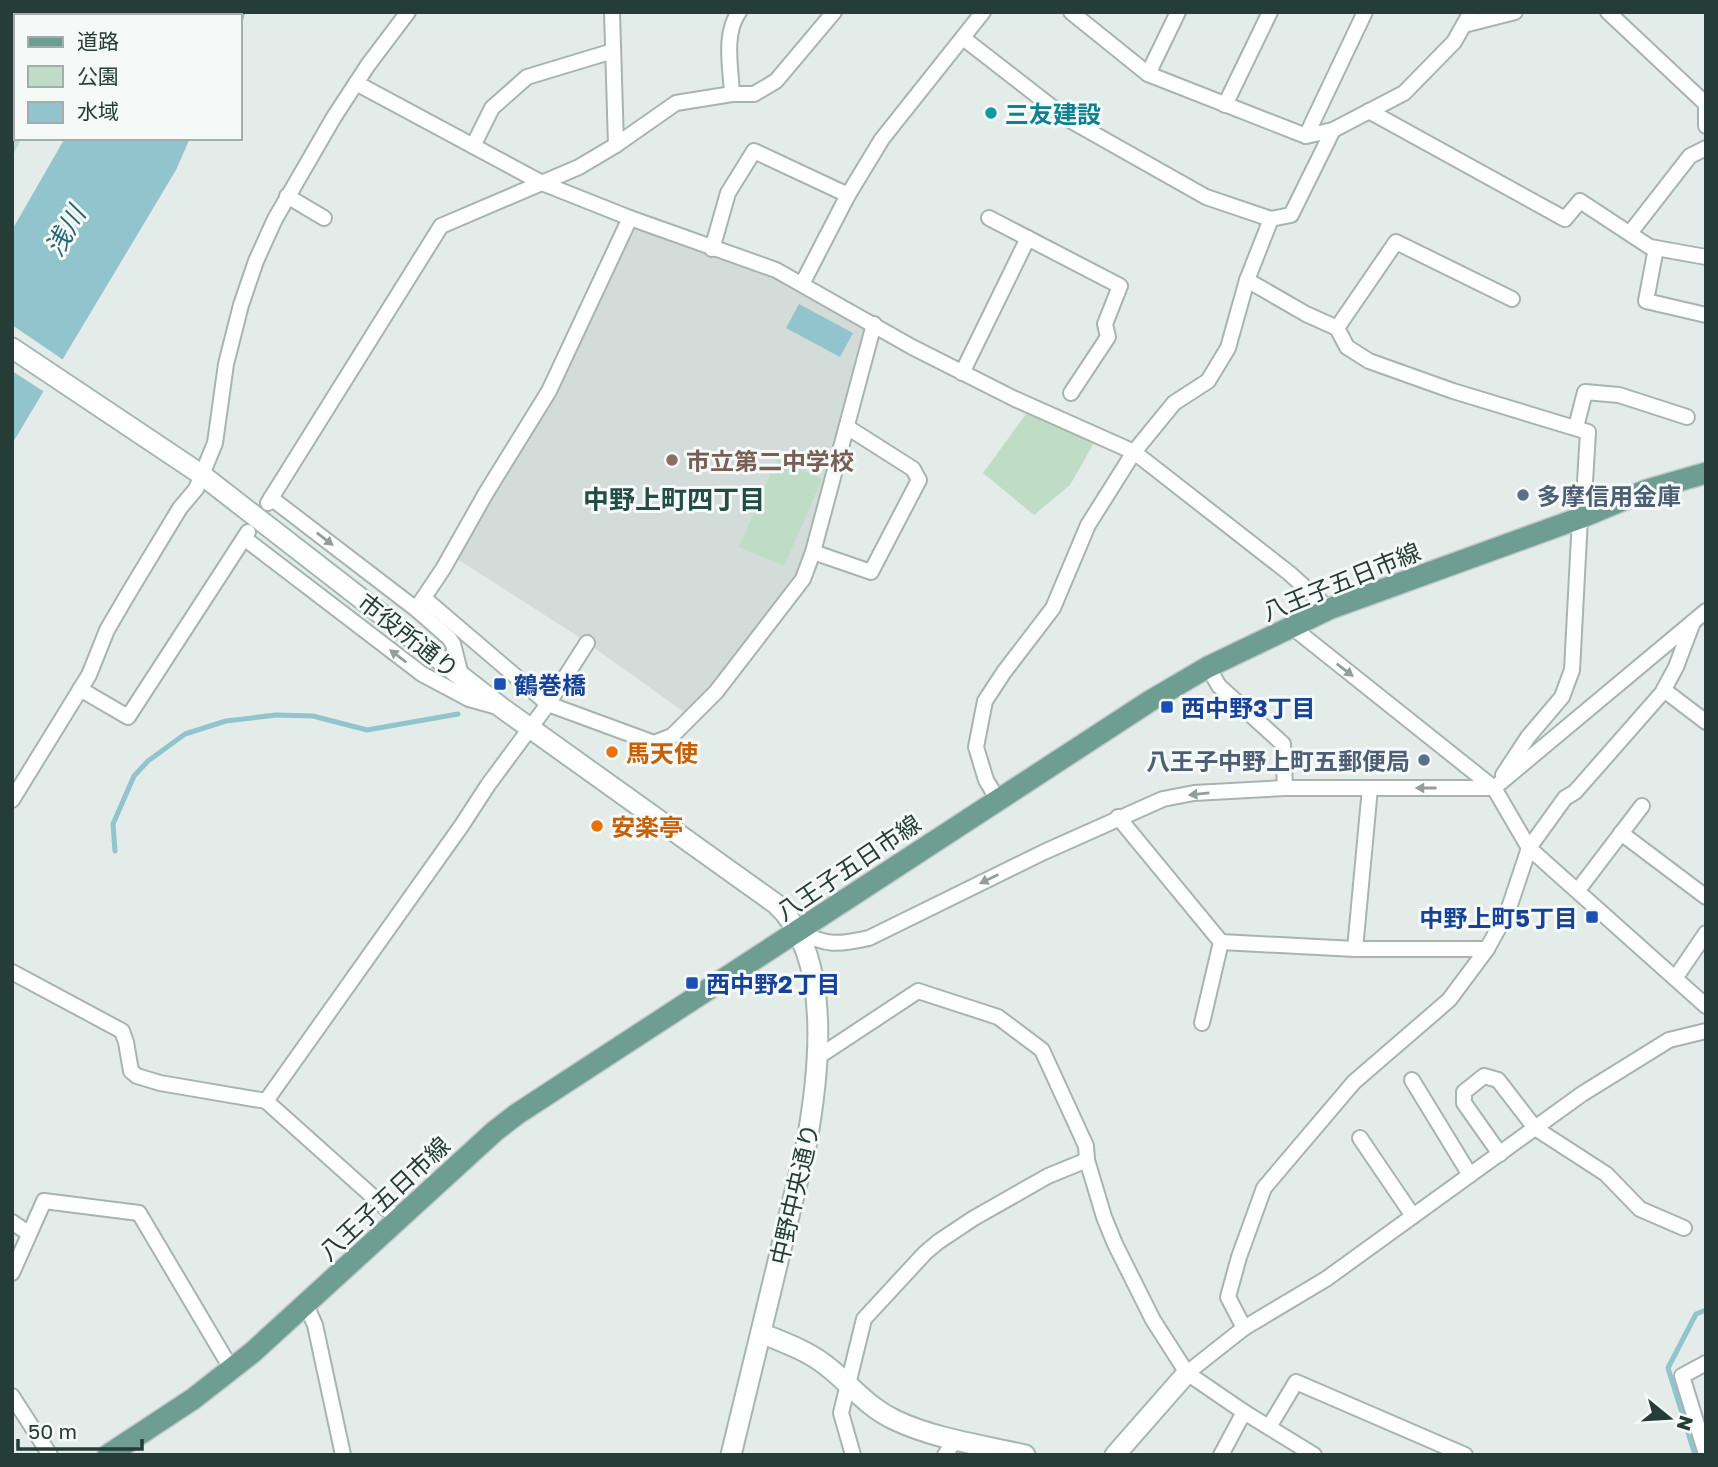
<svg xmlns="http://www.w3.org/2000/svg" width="1718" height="1467" viewBox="0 0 1718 1467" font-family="'Golos Text','Noto Sans JP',sans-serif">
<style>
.built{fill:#d3dcd8}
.park{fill:#bfdcc7}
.water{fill:#91c4cc}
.pier{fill:#e4ece9}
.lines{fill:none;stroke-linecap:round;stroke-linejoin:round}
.stream{stroke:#91c4cc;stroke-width:5}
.street-casing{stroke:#a7b4b0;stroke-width:18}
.secondary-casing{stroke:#a4b7b0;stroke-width:23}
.primary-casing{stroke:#c2c9c7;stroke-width:24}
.street{stroke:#fff;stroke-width:14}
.secondary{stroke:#fff;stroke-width:19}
.primary{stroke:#6d9e91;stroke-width:21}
.oneway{fill:#929e9a}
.culture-dot{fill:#0f9aa8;stroke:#f5f9f7;stroke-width:2.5}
.education-dot{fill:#8d6e63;stroke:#f5f9f7;stroke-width:2.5}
.service-dot{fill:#5c6f8a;stroke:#f5f9f7;stroke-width:2.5}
.transit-dot{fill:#1a4fb4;stroke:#f5f9f7;stroke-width:2.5}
.food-dot{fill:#e8710a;stroke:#f5f9f7;stroke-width:2.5}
.labels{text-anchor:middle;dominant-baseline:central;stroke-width:6;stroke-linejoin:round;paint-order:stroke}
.culture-label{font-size:24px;font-weight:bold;fill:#0d838f;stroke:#f5f9f7;text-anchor:start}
.education-label{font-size:24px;font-weight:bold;fill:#785e54;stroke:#f5f9f7;text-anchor:start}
.service-label{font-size:24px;font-weight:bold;fill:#4e5e75;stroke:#f5f9f7;text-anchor:start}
.street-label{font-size:24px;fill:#253d36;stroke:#f5f9f7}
.transit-label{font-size:24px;font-weight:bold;fill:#164399;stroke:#f5f9f7;text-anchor:start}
.food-label{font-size:24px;font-weight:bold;fill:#c56008;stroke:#f5f9f7;text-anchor:start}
.water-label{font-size:26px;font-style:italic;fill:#246774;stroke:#f5f9f7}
.neighbourhood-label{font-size:26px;font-weight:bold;fill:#224d43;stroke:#f5f9f7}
</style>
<rect width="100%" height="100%" fill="#e4ece9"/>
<path class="built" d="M630,218L776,270L874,324L803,579L691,717L582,639L451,555L549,391Z"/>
<g class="park">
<path d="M12,12H72L70,16H16V138H22L12,157Z"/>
<path d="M1031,407L1098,436L1070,485L1034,515L983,473Z"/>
<path d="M777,459L822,479L784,566L739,547Z"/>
</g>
<g class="water">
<path d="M141,12H246L240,27V16H139Z"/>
<path d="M65,138H190L176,170L12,444V230Z"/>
<path d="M799,304L853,333L840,357L786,328Z"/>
</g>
<path class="pier" d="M12,325L65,361L46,393L12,371Z"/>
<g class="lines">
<g class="stream">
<path d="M115,851L113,824L134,776L148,761L185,734L226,721L276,715L313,716L367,730L458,714"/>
<path d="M1695,1455L1668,1368L1696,1314L1706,1310"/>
</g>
<defs>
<g id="street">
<path d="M612,12L616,145"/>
<path d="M1071,12L1148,74L1306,136L1333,130L1404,93L1454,42L1471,12"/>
<path d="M1608,12L1706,104"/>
<path d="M1464,25L1515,12"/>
<path d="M963,38L1066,118L1206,197L1271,219"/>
<path d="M1148,74L1178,12"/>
<path d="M356,83L542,183L630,218L776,270L912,347L1015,399L1134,452L1289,573L1329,609"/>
<path d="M732,94C731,69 723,34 739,12"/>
<path d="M1225,105L1270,12"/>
<path d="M1706,108V126"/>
<path d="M1369,111L1565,219L1580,201L1650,247L1706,257"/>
<path d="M1306,136L1365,12"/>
<path d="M473,146L492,108L527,77L613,51"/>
<path d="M287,196L324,218"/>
<path d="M989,218L1120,286L1105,324L1108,337L1071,393"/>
<path d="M1630,233L1690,156L1706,148"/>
<path d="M1656,248L1646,301L1706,315"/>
<path d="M712,249L728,193L754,151L848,195"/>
<path d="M1247,280L1306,314L1337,328L1347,347L1369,361L1453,391L1588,432L1584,498L1580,518L1572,670L1562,697L1528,737L1503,775"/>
<path d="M802,284L848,195L882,139L983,12"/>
<path d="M1337,328L1396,242L1512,299"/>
<path d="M962,373L1028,238"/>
<path d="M1576,427L1585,392L1619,395L1687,417"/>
<path d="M271,498L416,609L449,638L453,644L461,675"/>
<path d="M268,503L441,226L579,167L616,145L676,103L732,94H754L776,81L834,12"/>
<path d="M244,538L422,674L469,699L494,706"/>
<path d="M813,552L871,572L919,480L913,469L847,427"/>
<path d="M424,598L548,704L654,743L672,736L716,692L803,579L813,552L874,324"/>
<path d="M416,609L443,569L486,493L549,391L630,218"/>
<path d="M1292,627L1494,788L1529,848L1706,1006"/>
<path d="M1208,667L1219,686L1283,744L1285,788"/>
<path d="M80,689L128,717L248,532"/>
<path d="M1664,690L1706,722"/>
<path d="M12,800L89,675L107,630L128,594L180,508L196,489L215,443L226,364L241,305L256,261L275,219L334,117L368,65L408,12"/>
<path d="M998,800L986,780L976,747L985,701L1004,672L1053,608L1088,525L1134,452L1174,403L1208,381L1228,348L1247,280L1271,219L1291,215L1333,130"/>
<path d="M1118,817L1221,942L1202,1023"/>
<path d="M1621,833L1706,897"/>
<path d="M1578,890L1642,806"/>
<path d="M798,931C827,946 838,945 869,938L1044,852L1163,799L1194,793L1285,788H1494L1706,611"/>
<path d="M1221,942L1355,949H1487"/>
<path d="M1355,949L1370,788"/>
<path d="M12,972L122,1031L126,1042L131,1071L137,1076L160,1083L266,1101L399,1220"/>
<path d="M1676,977L1706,933"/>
<path d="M818,1057L918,991L998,1017L1042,1050L1086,1146L1087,1160L1104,1217L1115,1244L1153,1320L1187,1373L1244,1412L1314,1455"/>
<path d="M1412,1080L1470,1175"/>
<path d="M266,1101L462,825L488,785L548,704L587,643"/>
<path d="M1360,1138L1413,1216"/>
<path d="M1500,1154L1464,1103V1092L1484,1076L1498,1080L1535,1128L1606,1174L1640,1209L1684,1228"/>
<path d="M12,1222L28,1233"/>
<path d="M12,1273L44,1201L139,1213L232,1370"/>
<path d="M306,1305L315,1325L343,1455"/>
<path d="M1244,1328L1228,1297L1239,1257L1264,1188L1354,1082L1449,1000L1487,949L1508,911L1529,848L1565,798L1575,792L1662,693L1676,667L1693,622"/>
<path d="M1706,1363L1682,1376L1706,1454"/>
<path d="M1187,1373L1244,1328L1326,1279L1582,1094L1669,1040L1706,1031"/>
<path d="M12,1396L50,1455"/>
<path d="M1269,1427L1296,1382L1465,1455"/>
<path d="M853,1455L841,1413L864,1319L925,1253L938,1242L974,1218L1048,1176L1087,1160"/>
<path d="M945,1455L956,1439"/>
<path d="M1221,1455L1244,1412"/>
</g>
<g id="secondary">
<path d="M12,348L202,475L502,708L776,904C834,957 819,1076 806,1146L731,1455"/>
<path d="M761,1333C785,1343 809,1351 828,1367C851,1385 867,1407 895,1420C935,1439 982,1445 1025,1455"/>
<path d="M1115,1455L1187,1373"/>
</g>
<path id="primary" d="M108,1455L193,1399L253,1352L495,1131L517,1114L1150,701L1208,667L1329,609L1580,518L1647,490L1706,473"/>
</defs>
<use href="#street" class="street-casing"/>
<use href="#secondary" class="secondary-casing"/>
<use href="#primary" class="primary-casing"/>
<use href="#street" class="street"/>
<use href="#secondary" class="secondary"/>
<use href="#primary" class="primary"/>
</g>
<defs><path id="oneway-solid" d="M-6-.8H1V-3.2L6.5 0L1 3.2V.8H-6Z" transform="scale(1.75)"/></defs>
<g class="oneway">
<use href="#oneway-solid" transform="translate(325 539) rotate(38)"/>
<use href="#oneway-solid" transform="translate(398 656) rotate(-143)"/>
<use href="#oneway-solid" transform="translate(1345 670) rotate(38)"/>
<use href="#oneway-solid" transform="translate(1426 788) rotate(-180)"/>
<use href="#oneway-solid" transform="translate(1199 794) rotate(174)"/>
<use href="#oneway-solid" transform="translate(989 879) rotate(154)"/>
</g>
<circle class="culture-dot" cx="991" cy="113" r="7"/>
<circle class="education-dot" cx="672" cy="460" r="7"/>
<g class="service-dot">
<circle cx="1523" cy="495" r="7"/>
<circle cx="1424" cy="760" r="7"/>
</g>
<g class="transit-dot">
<rect x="493" y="677" width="14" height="14" rx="3.5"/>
<rect x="1160" y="700" width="14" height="14" rx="3.5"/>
<rect x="1585" y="910" width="14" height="14" rx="3.5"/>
<rect x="685" y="976" width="14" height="14" rx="3.5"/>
</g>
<g class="food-dot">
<circle cx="612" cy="752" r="7"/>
<circle cx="597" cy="826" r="7"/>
</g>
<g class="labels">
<g class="culture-label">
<text x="1005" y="113">三友建設</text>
</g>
<g class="education-label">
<text x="686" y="460">市立第二中学校</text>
</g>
<g class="service-label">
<text x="1537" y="495">多摩信用金庫</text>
<text x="1410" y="760" text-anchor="end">八王子中野上町五郵便局</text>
</g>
<g class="street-label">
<text transform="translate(1341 581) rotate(-22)">八王子五日市線</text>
<text transform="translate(409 635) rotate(38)">市役所通り</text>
<text transform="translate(848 867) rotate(-34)">八王子五日市線</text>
<text transform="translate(794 1194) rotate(-77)">中野中央通り</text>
<text transform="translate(384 1198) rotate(-43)">八王子五日市線</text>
</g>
<g class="transit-label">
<text x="514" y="684">鶴巻橋</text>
<text x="1181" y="707">西中野3丁目</text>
<text x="1578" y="917" text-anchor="end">中野上町5丁目</text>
<text x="706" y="983">西中野2丁目</text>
</g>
<g class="food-label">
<text x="626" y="752">馬天使</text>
<text x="611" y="826">安楽亭</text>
</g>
<g class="water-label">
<text transform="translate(65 231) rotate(-60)">浅川</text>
</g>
<g class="neighbourhood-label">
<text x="674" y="499">中野上町四丁目</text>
</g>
</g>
<rect width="1718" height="1467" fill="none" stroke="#253d36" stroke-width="28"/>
<rect x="14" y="14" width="228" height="126" fill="#f5f9f7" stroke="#a2aeaa" stroke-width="2"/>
<rect x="28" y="37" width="35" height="10" fill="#6d9e91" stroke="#a2aeaa" stroke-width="2"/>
<text x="77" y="49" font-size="21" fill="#253d36">道路</text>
<rect x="28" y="66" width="35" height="21" fill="#bfdcc7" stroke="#a2aeaa" stroke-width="2"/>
<text x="77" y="84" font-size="21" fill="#253d36">公園</text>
<rect x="28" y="102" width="35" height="21" fill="#91c4cc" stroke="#a2aeaa" stroke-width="2"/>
<text x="77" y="119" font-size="21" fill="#253d36">水域</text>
<g transform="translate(1669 1418) rotate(108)" stroke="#f5f9f7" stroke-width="5" paint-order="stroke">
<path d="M0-5L12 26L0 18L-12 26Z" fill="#253d36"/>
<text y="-10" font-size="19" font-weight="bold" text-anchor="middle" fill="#253d36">N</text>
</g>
<path d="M18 1439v10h124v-10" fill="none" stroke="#253d36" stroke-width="3.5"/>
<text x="28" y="1439" font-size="21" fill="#253d36" stroke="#f5f9f7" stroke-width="5" paint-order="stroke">50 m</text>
</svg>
